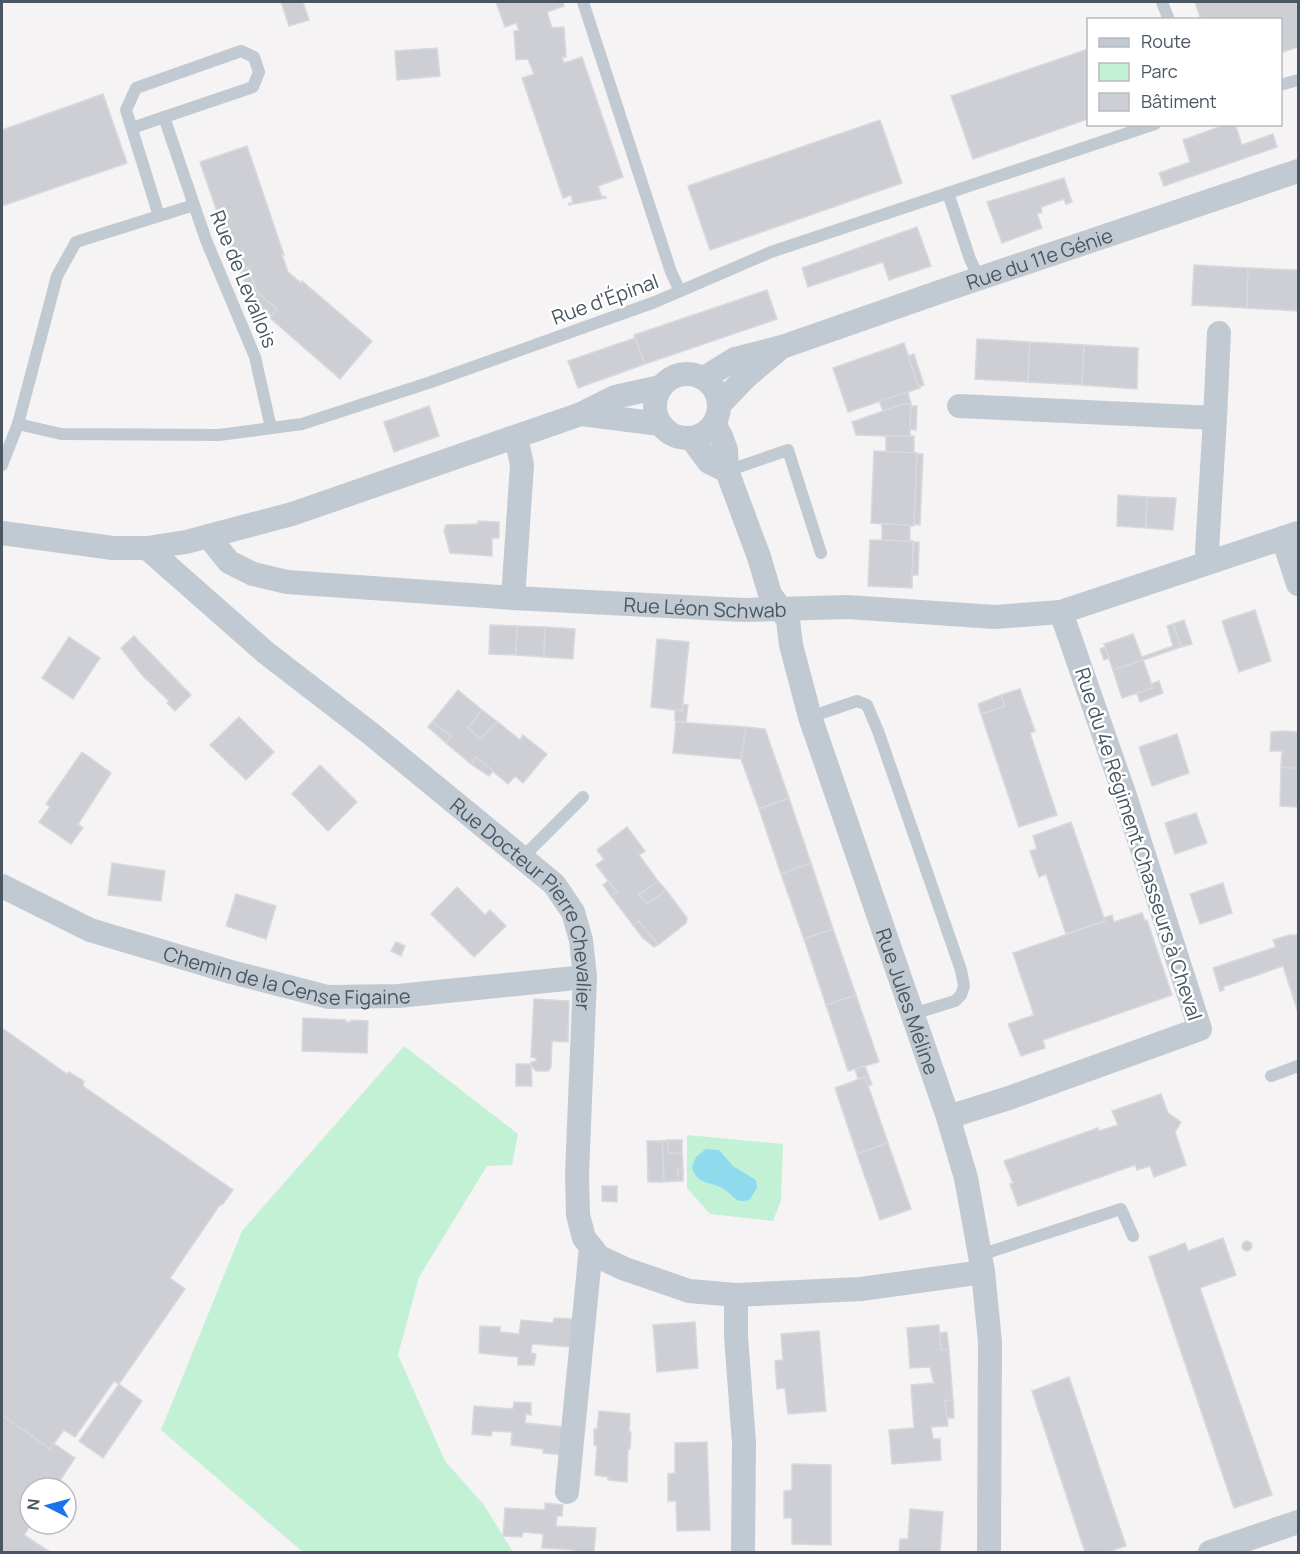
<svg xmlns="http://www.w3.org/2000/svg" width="1300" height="1554" viewBox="0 0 1300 1554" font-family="Manrope,sans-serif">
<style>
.green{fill:#c3f1d5}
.water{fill:#90daee}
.building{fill:#cdcfd5;stroke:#d7d9de;stroke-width:1.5}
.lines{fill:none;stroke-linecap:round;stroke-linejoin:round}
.lane{stroke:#c1cad2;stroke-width:12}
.street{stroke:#c1cad2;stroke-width:24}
.labels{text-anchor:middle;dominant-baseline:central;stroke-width:5;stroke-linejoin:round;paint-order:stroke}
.street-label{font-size:20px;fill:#4a5661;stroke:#fff}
</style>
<rect width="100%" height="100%" fill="#f5f3f3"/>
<g class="green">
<path d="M404,1046L518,1134L512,1165L487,1166L419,1277L398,1355L445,1461L484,1505L513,1552H303L161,1430L242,1231Z"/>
<path d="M687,1135L783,1144L781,1200L773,1221L710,1214L687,1188Z"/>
</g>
<path class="water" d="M706,1149L719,1150L733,1166L756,1180L757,1188L750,1199C735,1206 734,1194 722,1188C709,1181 697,1185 692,1167L696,1157Z"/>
<g class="building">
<path d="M281,2H303L309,20L289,26Z"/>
<path d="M496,2H563L564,6L547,12L552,28L564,27L566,57H562L564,63L582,57L623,177L598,186L602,197L605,196L606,198L569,205V203H573L571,195L563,198L522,78L534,74L528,59L516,60L514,31L519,30L516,23L505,27Z"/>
<path d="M1195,2H1298V47L1280,53V20H1201Z"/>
<path d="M437,48L440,76L397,80L395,51Z"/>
<path d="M1088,49V119L973,159L951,96Z"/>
<path d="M103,94L127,163L2,206V130Z"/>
<path d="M880,120L902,183L710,250L688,186Z"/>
<path d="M1227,124H1235L1242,145L1273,134L1277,147L1164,186L1159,173L1190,162L1183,140Z"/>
<path d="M247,146L284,255H282L288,272L301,283L302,281L372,341L340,379L270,318L277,309L257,292L248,267L237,271L200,162Z"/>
<path d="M1064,178L1072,202L1066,204L1064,199L1041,207L1042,212L1037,214L1042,228L1002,243L987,202Z"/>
<path d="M917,227L931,266L889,280L883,262L808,287L802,268Z"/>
<path d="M1194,265L1248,268L1247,308L1192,305Z"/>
<path d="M248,267L257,292L277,309L272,316L250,298L240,270Z"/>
<path d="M1248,268L1298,270V311L1247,308Z"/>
<path d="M767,290L777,319L645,364L634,335Z"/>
<path d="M635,338L645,364L578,388L568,361Z"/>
<path d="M977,339L1030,342L1028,382L975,379Z"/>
<path d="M1030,342L1084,345L1082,385L1028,382Z"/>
<path d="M904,343L920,388L848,412L833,368Z"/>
<path d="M1084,345L1138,348L1137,389L1082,385Z"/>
<path d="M914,354L924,385L919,387L908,356Z"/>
<path d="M908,392L911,404H903L883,411L879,401Z"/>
<path d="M903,404H911L910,437L856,435L852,422Z"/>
<path d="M429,406L439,436L394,452L384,422Z"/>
<path d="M911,406H917L916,430L910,429Z"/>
<path d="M886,436H914V453L886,452Z"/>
<path d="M874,451L917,453L914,526L871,523Z"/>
<path d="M917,454H923L920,525L914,524Z"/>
<path d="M1118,495L1147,497L1146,528L1117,526Z"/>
<path d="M1147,497L1176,498L1173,530L1146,528Z"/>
<path d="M478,521L499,522V538H492V556L450,553L444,530L446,525L478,524Z"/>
<path d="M882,524L910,525V541L882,540Z"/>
<path d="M870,540L913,541L912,588L868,586Z"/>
<path d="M914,542H919L918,575H912Z"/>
<path d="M1255,610L1271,661L1239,672L1222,621Z"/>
<path d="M1184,620L1192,644L1181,647L1173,624Z"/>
<path d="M1173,624L1181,647L1143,660L1142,657L1173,646L1167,626Z"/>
<path d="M490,625L517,626L516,655L489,654Z"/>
<path d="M517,626L545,627L544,657L516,655Z"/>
<path d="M545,627L575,629L573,659L544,657Z"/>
<path d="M1133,634L1143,660L1113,670L1104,644Z"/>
<path d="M134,636L191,695L175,711L167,703L169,701L142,675L121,648Z"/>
<path d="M69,637L100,658L73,699L42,678Z"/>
<path d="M657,639L689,642L682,711L651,707Z"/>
<path d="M1105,647L1109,658L1104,660L1100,649Z"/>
<path d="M1143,660L1153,688L1122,698L1113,670Z"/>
<path d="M1159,681L1163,693L1140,702L1137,693L1153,688L1151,684Z"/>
<path d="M1020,689L1035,731L1030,733L1057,815L1019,827L981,714L1005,706L1001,695Z"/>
<path d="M458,690L482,710L468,728L481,739L494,724L499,723L520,740L523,735L547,754L523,783L515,776L508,784L476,757L471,764L446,743L451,736L432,722Z"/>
<path d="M1001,695L1005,706L981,714L978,704Z"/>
<path d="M683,704L688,705L686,722L675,721V710L682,711Z"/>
<path d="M482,710L499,723L494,724L481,739L468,728Z"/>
<path d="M239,717L274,752L246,780L210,745Z"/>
<path d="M432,722L451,736L446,743L428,727Z"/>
<path d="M676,722L746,727L741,759L673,753Z"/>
<path d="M746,727L765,729L789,798L759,809L741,759Z"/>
<path d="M1284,731L1298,732V769L1281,767L1282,751H1270L1271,732Z"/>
<path d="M1177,734L1189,773L1152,786L1139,747Z"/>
<path d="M82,752L111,773L78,824L83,828L71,844L39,822L50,807L46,804Z"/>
<path d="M476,757L493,771L489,776L471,764Z"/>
<path d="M320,765L357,802L328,831L292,794Z"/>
<path d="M1281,767L1298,769V807L1280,806Z"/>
<path d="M789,798L811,863L781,874L759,809Z"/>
<path d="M1196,813L1207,843L1175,854L1165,823Z"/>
<path d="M1071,822L1105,921L1066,934L1046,874L1039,877L1030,851L1037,849L1033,836Z"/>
<path d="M627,827L645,851L639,855L658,881L639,895L647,904L666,890L687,918L686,923L658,945L639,921L633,925L611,896L617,892L596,865L604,859L597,850Z"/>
<path d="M112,863L165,871L161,901L108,895Z"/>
<path d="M811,863L833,929L804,939L781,874Z"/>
<path d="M608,881L617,892L611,896L603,885Z"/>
<path d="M658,881L666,890L647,904L639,895Z"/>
<path d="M1223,883L1232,913L1200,924L1190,894Z"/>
<path d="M457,887L485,915L490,910L506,926L474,957L431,914Z"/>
<path d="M236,894L276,906L266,939L226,926Z"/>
<path d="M1142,913L1145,921L1147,920L1172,995L1043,1040L1045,1048L1021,1056L1008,1024L1034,1015L1013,953L1105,921L1104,918L1112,915L1114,922Z"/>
<path d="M639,921L658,944L654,947L642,937L633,925Z"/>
<path d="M833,929L856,995L826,1005L804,939Z"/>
<path d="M1289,935H1298V1012L1283,966L1223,987L1224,990L1220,991L1213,968L1276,947L1273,940Z"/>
<path d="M396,942L405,946L401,956L391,951Z"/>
<path d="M856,995L879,1062L848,1071L826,1005Z"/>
<path d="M534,999L569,1001L568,1042L552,1041L551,1067L548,1071H536L532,1067L531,1062L536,1061V1058L531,1057Z"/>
<path d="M303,1018L346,1020V1022H351V1020L368,1021L367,1053L302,1051Z"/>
<path d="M2,1028L67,1074L69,1072L84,1081L83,1086L233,1190L223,1204L219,1206L170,1278L185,1289L119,1384L114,1381L75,1437L64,1430L50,1449L2,1415Z"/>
<path d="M516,1064H531L532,1086H516Z"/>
<path d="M865,1066L872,1085H868L865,1077L858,1079L855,1069Z"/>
<path d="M865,1077L888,1143L857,1154L835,1088Z"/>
<path d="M1161,1094L1168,1113L1181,1122L1175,1132L1186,1165L1154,1177L1150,1166L1137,1170L1135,1165L1018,1206L1010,1184L1013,1183L1004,1161L1098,1128L1099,1131L1118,1125L1112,1111Z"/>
<path d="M668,1140V1153H682L683,1169H678V1181L664,1182L662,1141Z"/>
<rect x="668" y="1140" width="14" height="13"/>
<path d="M647,1141H662L664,1182H648Z"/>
<path d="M888,1143L911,1209L880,1220L857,1154Z"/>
<rect x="678" y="1169" width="5" height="12"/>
<path d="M602,1186H617V1202L602,1201Z"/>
<path d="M1223,1238L1236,1275L1200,1288L1272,1495L1234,1508L1149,1257L1185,1243L1188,1251Z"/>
<circle cx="1247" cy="1246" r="5"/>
<path d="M554,1318L574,1319L571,1347L532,1344L531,1353L536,1354L534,1365H518V1357L479,1353L480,1326L500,1327V1332L519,1334L521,1320L553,1323Z"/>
<path d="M695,1322L698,1368L657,1372L653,1325Z"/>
<path d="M939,1325L941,1350H949L953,1400L945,1401L948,1426L931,1427L933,1439H940L941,1460L892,1464L889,1430L914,1428L911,1385L934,1383L930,1367L910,1368L907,1328Z"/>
<path d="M819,1331L826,1411L788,1414L785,1388L777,1389L775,1361L783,1360L781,1334Z"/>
<path d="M947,1332L949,1350H941L940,1333Z"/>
<path d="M1069,1377L1126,1546L1107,1552H1085L1032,1391Z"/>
<path d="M119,1384L142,1401L103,1458L79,1441Z"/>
<path d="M953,1400L954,1418H947L945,1401Z"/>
<path d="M514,1402L531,1403V1415L526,1414L525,1423L565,1427L563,1455L543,1453V1449L511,1445L512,1432L492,1431L491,1436L472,1434L474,1406L513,1409Z"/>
<path d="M599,1411L630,1414L629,1432H631L630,1449H628L627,1482L608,1480V1477L595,1475L597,1446L594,1445V1429H597Z"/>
<path d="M2,1415L50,1449L53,1443L75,1458L55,1488H30L31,1524L24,1535L50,1552H2Z"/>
<path d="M707,1442L710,1530L677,1531L676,1501H668V1474L675,1473V1443Z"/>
<path d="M792,1464L831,1465V1545L792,1544V1518H784V1491L792,1490Z"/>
<path d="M545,1503L563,1505L562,1516H557L556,1526L596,1528L594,1552H574V1550L542,1548L543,1534L523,1532L522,1537L503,1536L505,1508L545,1510Z"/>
<path d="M910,1509L943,1512L940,1552H899L900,1539H908Z"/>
</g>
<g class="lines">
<g class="lane">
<path d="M583,2L671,272L680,291"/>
<path d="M1162,2L1169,20"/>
<path d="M1280,85L1298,80"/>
<path d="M164,117L194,205"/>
<path d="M132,128L253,87L259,72L254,57L241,51L136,88L126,110L159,216"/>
<path d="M948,193L970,259L979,278"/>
<path d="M18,424L61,434L219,435L302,424L431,382L655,302L771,252L1155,124"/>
<path d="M2,465L18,424L57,276L76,242L194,205L206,240L255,357L271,428"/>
<path d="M727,471L788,450L821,553"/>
<path d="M810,717L857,701L867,705L878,731L961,970L964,986L961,995L955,1001L913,1014"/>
<path d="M522,858L583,797"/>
<path d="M1271,1076L1298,1066"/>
<path d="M980,1255L1121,1209L1133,1236"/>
</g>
<g class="street">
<circle cx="687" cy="406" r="32"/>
<path id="s1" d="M704,378L735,359L782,347L948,289L1298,171"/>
<path d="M720,404L747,376L777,351"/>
<path d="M959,406L1215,418L1207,551L1210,562"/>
<path d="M581,414L660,424"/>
<path d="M1215,418L1219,333"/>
<path id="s2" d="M714,424L721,436L726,450L727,471L759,557L770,594L788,620L791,645L810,717L948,1117L966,1178L983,1272L990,1342L989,1552"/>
<path d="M691,438L709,462L727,471"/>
<path d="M2,533L113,548H147L186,542L292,514L581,414L615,397L660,387"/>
<path id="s3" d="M208,536L229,562L253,574L287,582L513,598L743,610L847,607L995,617L1061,612L1298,533"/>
<path d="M1283,538L1298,584"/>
<path id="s4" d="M147,548L265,652L370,733L554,884L573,912L581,940L585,977L577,1175L578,1215L584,1238L599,1257L625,1269L689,1291L736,1295L861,1289L983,1272"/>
<path d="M513,598L522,465L516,437"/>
<path id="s5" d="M2,886L90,930L231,972L328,997L398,996L585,977"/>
<path d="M948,1117L1009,1098L1200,1029L1125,796L1061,612"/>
<path d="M736,1295V1336L744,1443L743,1552"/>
<path d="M567,1492L591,1247"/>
<path d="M1210,1552L1298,1522"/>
</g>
</g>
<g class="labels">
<g class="street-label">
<text stroke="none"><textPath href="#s1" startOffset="357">Rue du 11e Génie</textPath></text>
<text transform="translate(244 279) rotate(68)">Rue de Levallois</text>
<text transform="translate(605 299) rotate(-20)">Rue d'Épinal</text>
<text stroke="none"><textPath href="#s3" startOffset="514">Rue Léon Schwab</textPath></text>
<text transform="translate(1139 844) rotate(72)">Rue du 4e Régiment Chasseurs à Cheval</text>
<text stroke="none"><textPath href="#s4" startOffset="530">Rue Docteur Pierre Chevalier</textPath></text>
<text stroke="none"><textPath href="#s5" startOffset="302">Chemin de la Cense Figaine</textPath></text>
<text stroke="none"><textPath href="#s2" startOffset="612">Rue Jules Méline</textPath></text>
</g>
</g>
<rect width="1300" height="1554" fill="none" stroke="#4a5661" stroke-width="6"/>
<rect x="1087" y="18" width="195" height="108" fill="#ffffff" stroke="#b7bbc0" stroke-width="1.5"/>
<rect x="1099" y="38" width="30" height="9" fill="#c1cad2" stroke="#b7bbc0" stroke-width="1.5"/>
<text x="1141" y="48" font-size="18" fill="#4a5661">Route</text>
<rect x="1099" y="63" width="30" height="18" fill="#c3f1d5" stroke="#b7bbc0" stroke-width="1.5"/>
<text x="1141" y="78" font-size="18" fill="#4a5661">Parc</text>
<rect x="1099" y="93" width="30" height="18" fill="#cdcfd5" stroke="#b7bbc0" stroke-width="1.5"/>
<text x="1141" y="108" font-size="18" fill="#4a5661">Bâtiment</text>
<g transform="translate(48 1506) rotate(276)"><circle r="28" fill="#ffffff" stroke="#b7bbc0" stroke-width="1.5"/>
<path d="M0-4.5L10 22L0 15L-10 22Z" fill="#1a73e8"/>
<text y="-9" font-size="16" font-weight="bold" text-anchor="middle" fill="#4a5661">N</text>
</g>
</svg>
